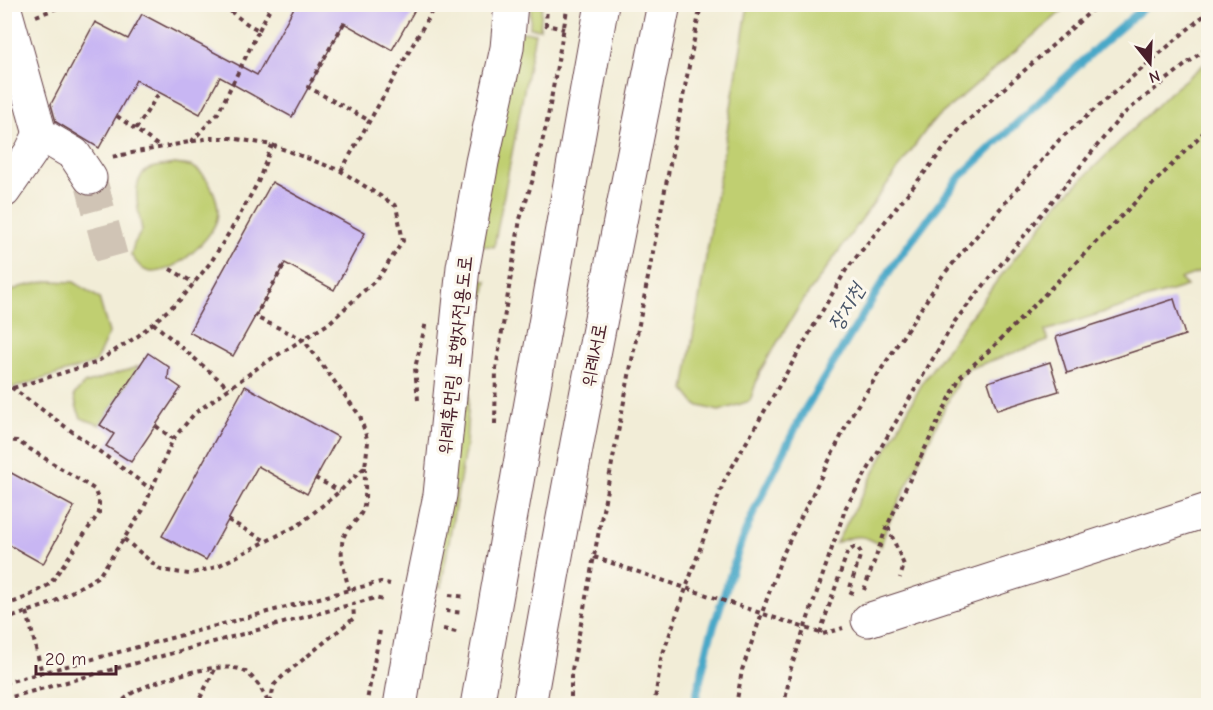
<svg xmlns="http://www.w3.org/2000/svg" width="1213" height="710" viewBox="0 0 1213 710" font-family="'Comic Neue','Poor Story',sans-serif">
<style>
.green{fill:#c0cf71;stroke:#85774e;stroke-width:1.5}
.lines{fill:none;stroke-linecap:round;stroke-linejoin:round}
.stream{stroke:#49a8c8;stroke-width:8}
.building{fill:#c8b6f3}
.minor-tunnel{stroke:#d0c4b5;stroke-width:33;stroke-dasharray:33 16;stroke-linecap:butt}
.minor-casing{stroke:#633e45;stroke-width:35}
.major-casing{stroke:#633e45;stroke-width:35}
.path{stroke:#633e45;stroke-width:4;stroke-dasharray:4.5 4.5;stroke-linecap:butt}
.minor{stroke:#fff;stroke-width:33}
.major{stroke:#fff;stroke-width:33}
.path-bridge{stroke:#633e45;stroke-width:4;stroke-dasharray:4.5 4.5;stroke-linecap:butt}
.labels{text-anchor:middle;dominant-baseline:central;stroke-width:6;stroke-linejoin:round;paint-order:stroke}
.street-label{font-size:20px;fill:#4a1f2b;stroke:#fbf7ec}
.water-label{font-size:21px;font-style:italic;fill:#4a566a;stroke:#fbf7ec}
</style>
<rect width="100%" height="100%" fill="#fbf7ec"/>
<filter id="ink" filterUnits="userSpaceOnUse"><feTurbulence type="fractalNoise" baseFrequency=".0167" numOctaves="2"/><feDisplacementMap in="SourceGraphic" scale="12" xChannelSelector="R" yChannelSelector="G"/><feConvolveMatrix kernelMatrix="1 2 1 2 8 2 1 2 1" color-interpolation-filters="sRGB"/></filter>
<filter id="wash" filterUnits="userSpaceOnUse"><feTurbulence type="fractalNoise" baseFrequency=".008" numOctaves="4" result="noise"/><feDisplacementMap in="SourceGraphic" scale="24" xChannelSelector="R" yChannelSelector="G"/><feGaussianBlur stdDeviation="1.35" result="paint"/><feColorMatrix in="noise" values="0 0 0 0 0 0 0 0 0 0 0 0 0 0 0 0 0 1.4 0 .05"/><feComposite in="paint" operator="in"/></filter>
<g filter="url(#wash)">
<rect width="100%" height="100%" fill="#f2edd7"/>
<g class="green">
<path d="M531,5H542L540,29L530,28Z"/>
<path d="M748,5H1069L931,123L800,305L760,371L750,401L719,411L696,405L684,390Z"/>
<path d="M518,32L535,33L494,247L472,244Z"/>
<path d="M1208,61V269L1180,279L1187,286L1045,331L1048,341L968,369L960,377L887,526L881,546C863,533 855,535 836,543L924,380L996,282L1060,201L1170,92Z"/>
<path d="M175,164C180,165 188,165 193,167C209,175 221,202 217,219C211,241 171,278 147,271C140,269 135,261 131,255L134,244L142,230C139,213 128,178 151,168C158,166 168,165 175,164Z"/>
<path d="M467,277L487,281L471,363L466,445L441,587L428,584Z"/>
<path d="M48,281L74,282L99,298L109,333L95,363L13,388L5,382V294L20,287Z"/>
<path d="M140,366L100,425L81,418L77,408L74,395L84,384Z"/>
</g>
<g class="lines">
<path class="stream" d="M694,706L709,641L741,542L757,505L804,411L894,264L960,177L1099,46L1148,4"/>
</g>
<g id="blocks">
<g class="building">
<path d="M296,4H418L392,50L344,23L292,117L220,77L200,114L136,80L99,148L56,122L51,104L95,22L128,39L142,14L257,75Z"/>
<path d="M272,182L365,233L334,290L285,263L233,356L189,332Z"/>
<path d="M1174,299L1185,335L1067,373L1056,337Z"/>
<path d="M148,353L169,367L168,379L181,388L131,462L106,446L114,434L100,425Z"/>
<path d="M1050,362L1059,391L997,410L988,382Z"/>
<path d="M245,386L338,437L307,494L258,466L206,560L162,536Z"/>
<path d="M4,469L74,507L43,564L4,542Z"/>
</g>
</g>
</g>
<g filter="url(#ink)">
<use href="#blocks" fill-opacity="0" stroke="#633e45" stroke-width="1.5"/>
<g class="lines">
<path class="minor-tunnel" d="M90,178L113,263"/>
<defs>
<g id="minor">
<path d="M4,6L40,134L74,154L90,178"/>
<path d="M4,191L31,152L40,134"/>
<path d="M868,620L1208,510"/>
<path d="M400,706L415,617L440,495L463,267L482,162L507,48L511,4"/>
</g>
<g id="major">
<path d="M477,706L602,4"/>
<path d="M529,706C570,471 616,238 664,4"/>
</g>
</defs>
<use href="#minor" class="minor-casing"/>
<use href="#major" class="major-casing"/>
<g class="path">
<path d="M547,4L546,25L564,29"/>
<path d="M36,16L68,4"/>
<path d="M344,23L308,87L370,121"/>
<path d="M259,30L272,4"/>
<path d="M117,116L160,147"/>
<path d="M136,129L159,93"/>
<path d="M191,142L218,113L259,30C244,24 233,12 220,4"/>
<path d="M341,171L436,4"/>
<path d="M170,269L194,283"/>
<path d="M153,323L229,388"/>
<path d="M4,382L151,489"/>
<path d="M13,388L95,363L138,336L182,298L211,262L237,220L258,182L272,145"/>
<path d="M418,400L415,368L426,322"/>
<path d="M495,424L496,369L520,219L533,179L547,122L568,4"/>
<path d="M156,426L173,439"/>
<path d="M4,440L17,441L94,489L99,501V513L50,584L27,597L4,606"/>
<path d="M315,478L340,491"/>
<path d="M228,520L266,541"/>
<path d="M888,527L904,565L900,578"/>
<path d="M124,539L161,570L189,574L216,567L300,524L340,491L365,467L368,442L360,416L303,339L255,317L285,263"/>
<path d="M594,557L653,577"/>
<path d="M349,590C346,576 340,559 342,544C343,529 358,523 363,509C367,497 364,480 365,467"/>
<path d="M864,590L887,526L960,377L994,346L1208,128"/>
<path d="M449,595L466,597"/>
<path d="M446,611L463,613"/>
<path d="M27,612L42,673"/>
<path d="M4,620L50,604L99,576L143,510L173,439L195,413L263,364L328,324L379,277L403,241L396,206L341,171L272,145L231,138H210L111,157"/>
<path d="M443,629L460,633"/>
<path d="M820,633L847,553L854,547L858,548L861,553L849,591L855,594"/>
<path d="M823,634L843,628"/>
<path d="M4,683L349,590L381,582L390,584"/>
<path d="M4,699L375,598L383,600"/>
<path d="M270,703L274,685L283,676L354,618L353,604"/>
<path d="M117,706C123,701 129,694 136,691C157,680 223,659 244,671C256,678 263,692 269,704"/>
<path d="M196,706L215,669"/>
<path d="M366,706L380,631"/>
<path d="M571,706V675L701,4"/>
<path d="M654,706L661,659L724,481L846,270L963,125L1099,4"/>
<path d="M736,706L742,670L782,556L852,414L943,275L1060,139L1208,12"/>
<path d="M784,706L791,668L846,507L955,321L1122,115L1208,47"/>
</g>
<use href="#minor" class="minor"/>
<use href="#major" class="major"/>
<path class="path-bridge" d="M653,577L823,634"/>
</g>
</g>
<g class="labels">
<g class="street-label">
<text transform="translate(455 355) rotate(-84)">위례휴먼링 보행자전용도로</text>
<text transform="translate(594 355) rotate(-79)">위례서로</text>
</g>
<g class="water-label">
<text transform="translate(846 307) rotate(-59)">장지천</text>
</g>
</g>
<rect width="1213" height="710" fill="none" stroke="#fbf7ec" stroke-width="24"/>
<g transform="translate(1150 63) rotate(162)" stroke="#fbf7ec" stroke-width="4.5" paint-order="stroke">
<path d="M0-4.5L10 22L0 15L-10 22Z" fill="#4a1f2b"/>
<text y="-9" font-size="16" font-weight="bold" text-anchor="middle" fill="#4a1f2b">N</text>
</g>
<path d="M36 665v9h80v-9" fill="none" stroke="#4a1f2b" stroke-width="3"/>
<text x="45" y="665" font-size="18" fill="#4a1f2b" stroke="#fbf7ec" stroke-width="4.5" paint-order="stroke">20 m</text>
</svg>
